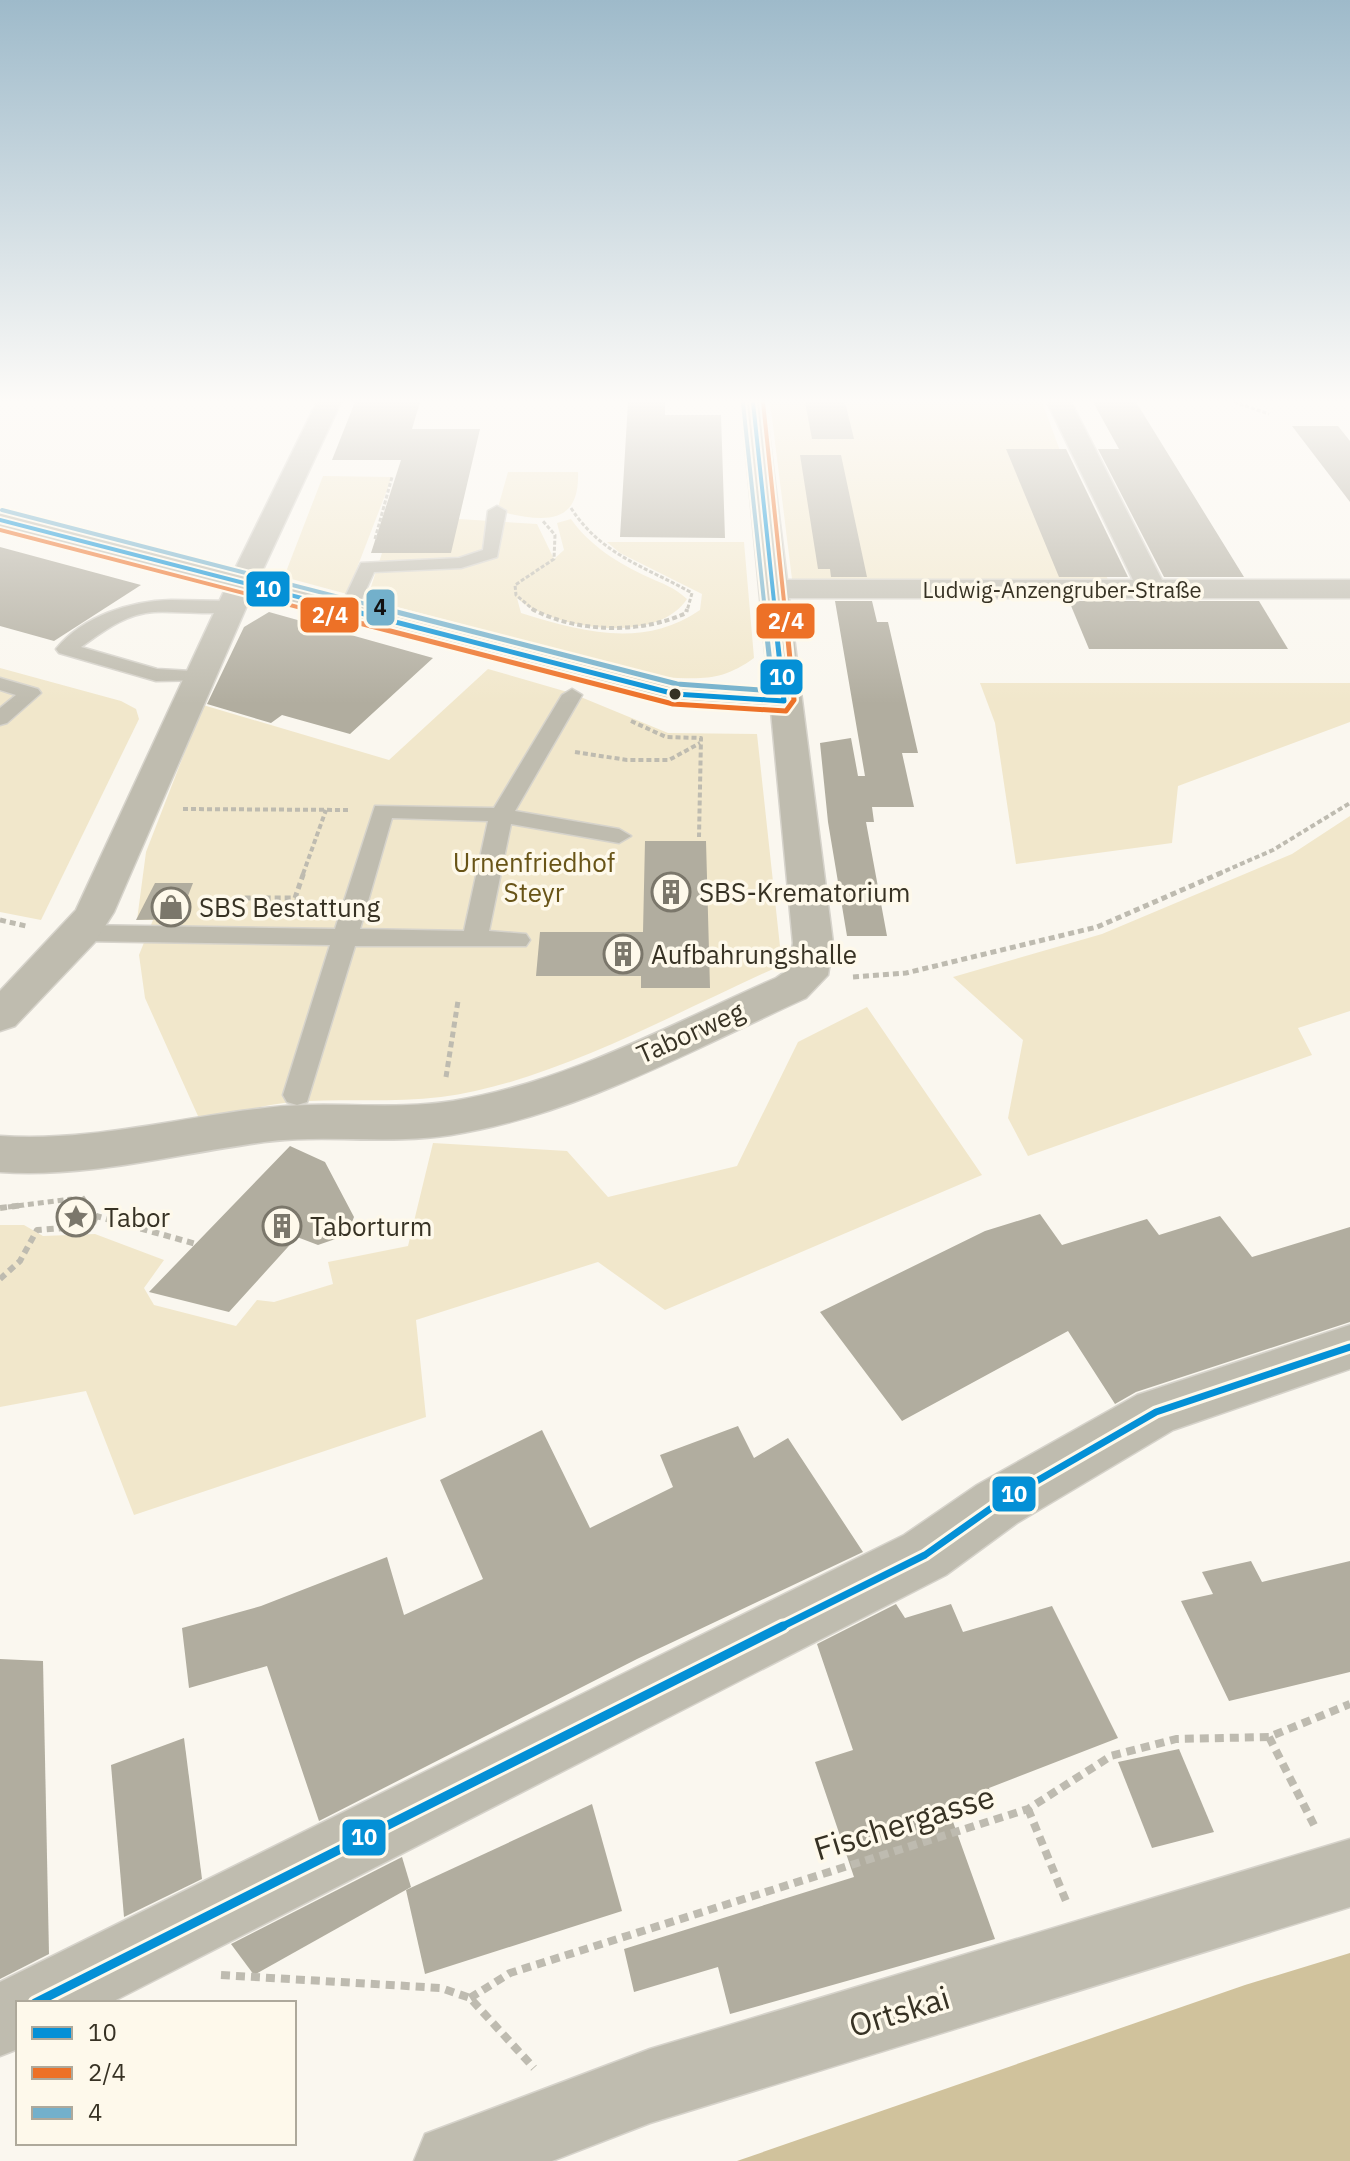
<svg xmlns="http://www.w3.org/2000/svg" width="1350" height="2161" viewBox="0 0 1350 2161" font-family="'IBM Plex Sans',sans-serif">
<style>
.green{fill:#f1e7cb}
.water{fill:#d0c29c}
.building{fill:#b1ad9f}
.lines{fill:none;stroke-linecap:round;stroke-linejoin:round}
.lane-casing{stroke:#d6d3cb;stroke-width:3}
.street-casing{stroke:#d6d3cb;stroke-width:3}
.path-far4{stroke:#bebbb0;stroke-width:3;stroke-dasharray:4 2;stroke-linecap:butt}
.path-far3{stroke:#bebbb0;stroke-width:4;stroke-dasharray:5 3;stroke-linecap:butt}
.path-far2{stroke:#bebbb0;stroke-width:5;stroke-dasharray:6 4;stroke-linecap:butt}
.path-far1{stroke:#bebbb0;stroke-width:6;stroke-dasharray:7 5;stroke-linecap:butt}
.path{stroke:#bebbb0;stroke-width:8;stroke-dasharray:9 6;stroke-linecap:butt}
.lane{fill:#bfbcaf;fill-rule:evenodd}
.street{fill:#bfbcaf;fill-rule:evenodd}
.bus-1-far3-casing{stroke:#fef9eb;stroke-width:8}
.bus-1-far2-casing{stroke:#fef9eb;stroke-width:10}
.bus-1-far1-casing{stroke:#fef9eb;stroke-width:13}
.bus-1-casing{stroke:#fef9eb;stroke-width:15}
.bus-2-far1-casing{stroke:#fef9eb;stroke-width:8}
.bus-2-casing{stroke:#fef9eb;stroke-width:10}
.bus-3-far1-casing{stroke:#fef9eb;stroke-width:8}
.bus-3-casing{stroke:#fef9eb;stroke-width:10}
.bus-1-far3{stroke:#0490d6;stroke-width:4}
.bus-1-far2{stroke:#0490d6;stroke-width:5}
.bus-1-far1{stroke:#0490d6;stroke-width:7}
.bus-1{stroke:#0490d6;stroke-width:9}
.bus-2-far1{stroke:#ed7127;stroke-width:4}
.bus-2{stroke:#ed7127;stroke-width:5}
.bus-3-far1{stroke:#73b0cb;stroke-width:4}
.bus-3{stroke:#73b0cb;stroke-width:5}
.bus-dot{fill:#373224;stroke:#fef9eb;stroke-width:3}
.labels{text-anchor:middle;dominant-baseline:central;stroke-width:7;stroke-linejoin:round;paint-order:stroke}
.far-street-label{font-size:22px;fill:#373224;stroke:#fef9eb}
.park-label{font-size:26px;fill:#685417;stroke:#fef9eb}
.poi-label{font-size:26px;fill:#373224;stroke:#fef9eb;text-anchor:start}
.street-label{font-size:26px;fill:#373224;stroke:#fef9eb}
.near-street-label{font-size:32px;fill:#373224;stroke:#fef9eb}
.line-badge{stroke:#fef9eb;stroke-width:3}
.badge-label{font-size:22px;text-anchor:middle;font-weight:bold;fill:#fff}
.pale-badge-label{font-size:22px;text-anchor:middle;font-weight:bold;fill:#111}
</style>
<rect width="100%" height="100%" fill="#faf7ef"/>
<g class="green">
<path d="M770,402H1042L1108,580L792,579Z"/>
<path d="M508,472H578C580,530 538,520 497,511Z"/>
<path d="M323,476L392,477L347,594L284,577Z"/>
<path d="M459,519L537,524L554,559L564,550L557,523L571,519C589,545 619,564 648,577C663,584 674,587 687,599C656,646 552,629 517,598L521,613C583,632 643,649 700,610L702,594L620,553L607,542H744L754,658C721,682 700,679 661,677L367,599L382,553Z"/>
<path d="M0,668L121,701L136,709L139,719L41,920L0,912Z"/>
<path d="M488,669L571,693L668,733L757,734L782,965C678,1011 552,1083 441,1097C393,1103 343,1098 294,1102C261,1104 231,1117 198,1116L145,998L139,955L153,920H137L146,852L203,705L389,760Z"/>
<path d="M980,683H1350V722L1178,786L1172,843L1016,864L995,723Z"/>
<path d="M1350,816V1011L1298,1028L1312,1055L1028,1156L1008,1118L1023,1040L953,977L1102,934L1292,854Z"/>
<path d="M867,1007L982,1175L665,1310L598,1262L416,1320L426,1417L134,1515L86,1391L0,1407V1225H24L43,1236L95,1234L164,1260L144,1288L154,1305L236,1326L257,1300L274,1302L333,1284L328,1262L408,1246L433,1143L567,1151L608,1197L737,1166L798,1042Z"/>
</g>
<path class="water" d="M1350,1953V2161H737L1245,1985Z"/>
<g class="building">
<path d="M355,402H420L412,429H480L451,553H371L401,460H332Z"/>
<path d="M628,402H665V415H721L725,538L620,537Z"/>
<path d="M805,402H845L854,439H812Z"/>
<path d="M1093,402H1136L1244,577H1164L1098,449H1119Z"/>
<path d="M1292,426H1338L1350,441V502Z"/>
<path d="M1006,449H1066L1128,577H1059Z"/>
<path d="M800,455H841L867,577H831L830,569H818Z"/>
<path d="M0,547L141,585L54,641L0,626Z"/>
<path d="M835,601H872L877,622H888L918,753H902L914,807H872L874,822H866L887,936H847L828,822L820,743L851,738L858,776H865Z"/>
<path d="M1069,601H1259L1288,649H1089Z"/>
<path d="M269,612L433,658L350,734L282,715L271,723L207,704L244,627Z"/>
<path d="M645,841H706L710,988H641V976H536L540,932H643Z"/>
<path d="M155,883H193L179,919L136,920Z"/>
<path d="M290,1146L325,1162L354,1217L347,1235L318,1245L297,1237L229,1312L149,1292Z"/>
<path d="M1040,1214L1062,1245L1147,1219L1159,1235L1220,1216L1252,1257L1350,1227V1322L1136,1392L1115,1404L1068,1331L902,1421L820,1312L985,1231Z"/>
<path d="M738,1426L754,1458L788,1438L863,1552L637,1659L319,1821L267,1666L189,1688L182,1628L261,1606L387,1557L404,1615L483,1579L440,1480L542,1430L590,1528L673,1487L660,1455Z"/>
<path d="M1251,1561L1262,1582L1350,1561V1672L1229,1701L1181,1601L1213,1594L1202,1572Z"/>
<path d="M896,1604L905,1618L951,1604L963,1632L1052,1606L1118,1738L989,1788L995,1804L952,1819L995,1939L730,2014L718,1967L634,1992L624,1949L854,1877L815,1762L853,1750L817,1644Z"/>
<path d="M0,1659L43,1661L49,1954L0,1979Z"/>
<path d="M184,1738L202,1879L124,1917L111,1765Z"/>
<path d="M1179,1749L1214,1832L1152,1848L1118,1762Z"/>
<path d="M592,1804L622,1911L425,1974L406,1890Z"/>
<path d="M402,1857L411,1887L254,1975L231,1944Z"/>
</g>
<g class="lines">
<defs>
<g id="lane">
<path d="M497,506L506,511L497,557L461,568L374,572L355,614L348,616L339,610L361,563L459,558L483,550L488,511Z"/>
<path d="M171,600L231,601L240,607C229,618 173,610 154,612C125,614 104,631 81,647L157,669L208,672L211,676L208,680L156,681L59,653L56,649C83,616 130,601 171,600Z"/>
<path d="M0,678L38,689L41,693L7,723L0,725V708L16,695L0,690Z"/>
<path d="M572,689L582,695L515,811L619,829L631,836L619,843L511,824L489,931L526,934L530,940L526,946H355L307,1102L297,1105L287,1102L283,1095L330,945L81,941L72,939L68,933L72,927L81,925L335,929L375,806L494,808L562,695ZM392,818L488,821L464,931L360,929Z"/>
</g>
<g id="street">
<path d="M317,402H341L259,578L676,684L769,691L741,402H765L787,580H1133L1047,402H1071L1162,580H1350V598H789L833,943L828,975L806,998C691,1050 577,1115 451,1135C389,1145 326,1134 264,1142C174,1154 91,1178 0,1172V1136C92,1142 175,1118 265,1108C328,1100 391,1111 453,1101C568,1082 671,1024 776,978L789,969L793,943L771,711L675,704L252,594L114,912L95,942L15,1026L0,1031V991L76,910L226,587L0,528V512L234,571Z"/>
<path d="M1350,1325V1369L1173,1430L1017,1523L946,1575L110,2003H18V2049L0,2056V1982L904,1535L977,1485L1137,1395Z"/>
<path d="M1350,1839V1907L650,2123L552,2161H414L425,2134L650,2049Z"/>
</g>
</defs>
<use href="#lane" class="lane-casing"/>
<use href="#street" class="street-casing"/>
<g class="path-far4">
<path d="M1234,402L1269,414"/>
<path d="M571,508C601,555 646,567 692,593L687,611"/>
<path d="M375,539L392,477"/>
<path d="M535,611L516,595L515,585L554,559L555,535L542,520"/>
</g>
<g class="path-far3">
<path d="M532,609C577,633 641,634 686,613L687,609"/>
<path d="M631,721L666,737L701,738L699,837"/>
<path d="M575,752L627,760H669L700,743"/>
<path d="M183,809L349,810"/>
<path d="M303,874L326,810"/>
<path d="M1218,874L1273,850L1350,803"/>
</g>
<g class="path-far2">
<path d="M229,904L231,898H295L304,872"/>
<path d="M0,920L26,926"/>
<path d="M853,977L906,973L1097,927L1223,872"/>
<path d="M446,1077L458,1001"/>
<path d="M82,1197L89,1207"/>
<path d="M8,1207L72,1199"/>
</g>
<g class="path-far1">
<path d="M88,1205L96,1216L196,1244"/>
<path d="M0,1208L24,1205"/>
<path d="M0,1279L20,1261L37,1230L92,1226L96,1216"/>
</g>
<g class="path">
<path d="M1269,1737L1314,1825"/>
<path d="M1028,1809L1066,1901"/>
<path d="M221,1975L441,1988L470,1998L534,2068"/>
<path d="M470,1998L510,1973L1028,1809L1111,1756L1176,1739L1269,1737L1350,1704"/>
</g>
<use href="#lane" class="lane"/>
<use href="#street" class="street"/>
<defs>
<g id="bus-1-far3">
<path d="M753,402L775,611"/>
<path d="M0,520L352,611"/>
</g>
<path id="bus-1-far2" d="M345,609L675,694L784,701L774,609"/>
<path id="bus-1-far1" d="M779,1628L925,1555L997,1504L1156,1412L1350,1347"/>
<path id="bus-1" d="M35,2003L783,1626"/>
<g id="bus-2-far1">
<path d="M763,402L785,611"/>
<path d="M0,530L313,611"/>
</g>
<path id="bus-2" d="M305,609L673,704L786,711L794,700L785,609"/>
<g id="bus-3-far1">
<path d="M743,403L765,611"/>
<path d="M2,510L393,611"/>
</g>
<path id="bus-3" d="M385,609L677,684L773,691L764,609"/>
</defs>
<use href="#bus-1-far3" class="bus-1-far3-casing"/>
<use href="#bus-1-far2" class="bus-1-far2-casing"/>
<use href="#bus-1-far1" class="bus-1-far1-casing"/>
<use href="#bus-1" class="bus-1-casing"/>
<use href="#bus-2-far1" class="bus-2-far1-casing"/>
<use href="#bus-2" class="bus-2-casing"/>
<use href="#bus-3-far1" class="bus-3-far1-casing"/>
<use href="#bus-3" class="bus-3-casing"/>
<use href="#bus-1-far3" class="bus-1-far3"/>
<use href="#bus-1-far2" class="bus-1-far2"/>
<use href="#bus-1-far1" class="bus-1-far1"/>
<use href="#bus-1" class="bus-1"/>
<use href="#bus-2-far1" class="bus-2-far1"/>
<use href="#bus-2" class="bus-2"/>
<use href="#bus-3-far1" class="bus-3-far1"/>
<use href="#bus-3" class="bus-3"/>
</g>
<linearGradient id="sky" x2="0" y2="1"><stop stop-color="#9ebaca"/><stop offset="0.57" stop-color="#fdfbf8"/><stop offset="1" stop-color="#fdfbf8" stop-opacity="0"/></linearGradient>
<rect width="1350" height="704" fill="url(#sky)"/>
<defs>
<symbol id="building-ring" viewBox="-11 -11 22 22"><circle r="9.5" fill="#fef9eb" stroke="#7b776b" stroke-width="1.5"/><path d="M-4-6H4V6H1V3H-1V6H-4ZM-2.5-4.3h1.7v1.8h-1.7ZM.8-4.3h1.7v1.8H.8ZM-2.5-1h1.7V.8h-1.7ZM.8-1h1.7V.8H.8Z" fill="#7b776b"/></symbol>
<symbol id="shop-ring" viewBox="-11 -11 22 22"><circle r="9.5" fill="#fef9eb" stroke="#7b776b" stroke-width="1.5"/><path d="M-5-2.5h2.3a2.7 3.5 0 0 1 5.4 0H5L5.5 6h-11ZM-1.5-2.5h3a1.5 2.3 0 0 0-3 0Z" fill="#7b776b"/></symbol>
<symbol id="sight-ring" viewBox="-11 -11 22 22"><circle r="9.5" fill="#fef9eb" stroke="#7b776b" stroke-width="1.5"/><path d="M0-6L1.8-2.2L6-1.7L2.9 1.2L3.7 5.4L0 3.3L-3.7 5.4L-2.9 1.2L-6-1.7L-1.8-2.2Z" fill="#7b776b"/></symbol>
</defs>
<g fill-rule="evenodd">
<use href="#building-ring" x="649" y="870" width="44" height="44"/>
<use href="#shop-ring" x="149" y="885" width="44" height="44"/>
<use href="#building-ring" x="601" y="932" width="44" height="44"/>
<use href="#sight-ring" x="54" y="1195" width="44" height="44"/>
<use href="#building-ring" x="260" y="1204" width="44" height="44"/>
</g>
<circle class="bus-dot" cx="675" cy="694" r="7"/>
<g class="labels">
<g class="far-street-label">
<text x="1062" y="589">Ludwig-Anzengruber-Straße</text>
</g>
<g class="park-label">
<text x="534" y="862">Urnenfriedhof<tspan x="534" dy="30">Steyr</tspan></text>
</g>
<g class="poi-label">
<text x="699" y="892">SBS-Krematorium</text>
<text x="199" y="907">SBS Bestattung</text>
<text x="651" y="954">Aufbahrungshalle</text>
<text x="104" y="1217">Tabor</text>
<text x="310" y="1226">Taborturm</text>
</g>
<g class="street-label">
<text transform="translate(690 1032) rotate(-24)">Taborweg</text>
</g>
<g class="near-street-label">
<text transform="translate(904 1822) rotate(-17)">Fischergasse</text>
<text transform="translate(899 2011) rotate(-17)">Ortskai</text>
</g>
</g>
<g class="line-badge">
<rect x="245" y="570" width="46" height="38" rx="8" fill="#0490d6"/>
<rect x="365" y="588" width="31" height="39" rx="8" fill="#73b0cb"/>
<rect x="299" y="596" width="61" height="38" rx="8" fill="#ed7127"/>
<rect x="755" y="602" width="61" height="38" rx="8" fill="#ed7127"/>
<rect x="759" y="658" width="45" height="38" rx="8" fill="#0490d6"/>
<rect x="991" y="1475" width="46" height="38" rx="8" fill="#0490d6"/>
<rect x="341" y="1818" width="46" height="39" rx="8" fill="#0490d6"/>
</g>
<g class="badge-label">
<text x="268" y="597">10</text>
<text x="330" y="623">2/4</text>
<text x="786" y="629">2/4</text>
<text x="782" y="685">10</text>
<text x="1014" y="1502">10</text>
<text x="364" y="1845">10</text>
</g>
<g class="pale-badge-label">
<text x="380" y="615">4</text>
</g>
<rect x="16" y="2001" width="280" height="144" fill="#fef9eb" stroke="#aea99b" stroke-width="2"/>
<rect x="32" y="2027" width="40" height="12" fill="#0490d6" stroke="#aea99b" stroke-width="2"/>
<text x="88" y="2041" font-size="24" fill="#373224">10</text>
<rect x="32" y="2067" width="40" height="12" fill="#ed7127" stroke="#aea99b" stroke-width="2"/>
<text x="88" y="2081" font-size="24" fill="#373224">2/4</text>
<rect x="32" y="2107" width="40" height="12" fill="#73b0cb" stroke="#aea99b" stroke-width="2"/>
<text x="88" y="2121" font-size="24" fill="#373224">4</text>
</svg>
